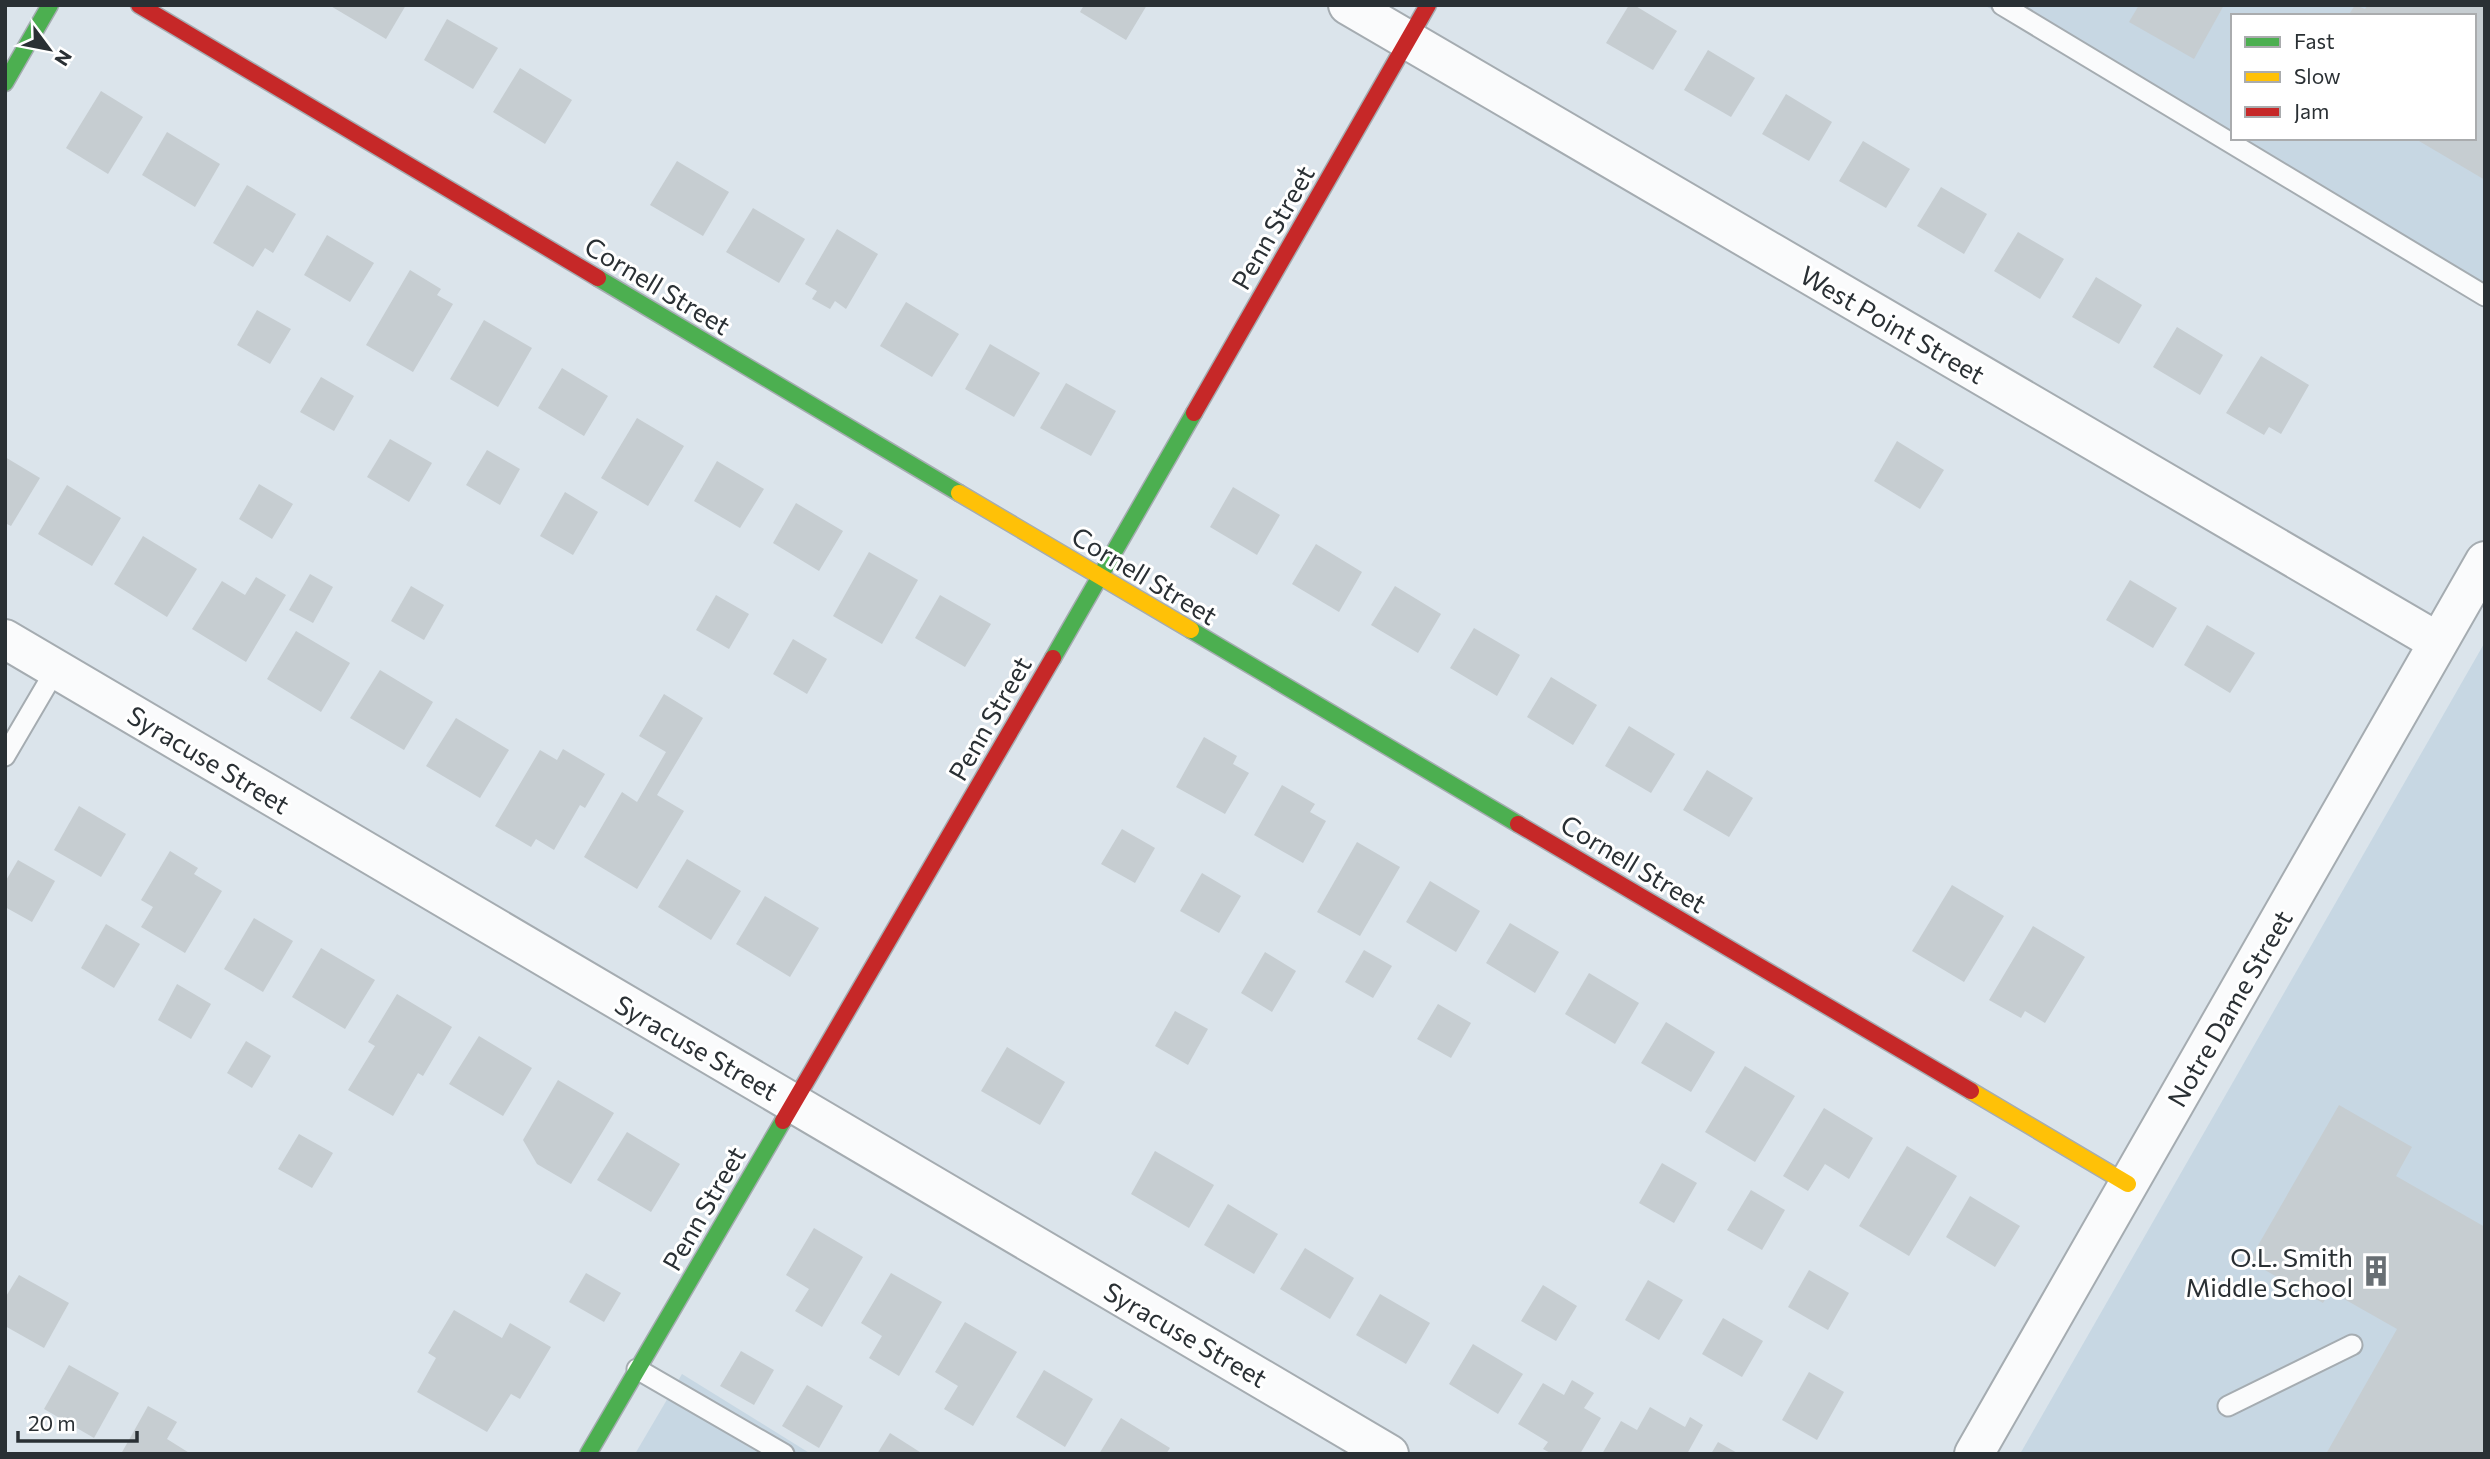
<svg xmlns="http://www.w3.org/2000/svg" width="2490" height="1459" viewBox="0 0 2490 1459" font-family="Commissioner,sans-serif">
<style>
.built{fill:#c7d7e3;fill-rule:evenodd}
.building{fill:#c6cdd1}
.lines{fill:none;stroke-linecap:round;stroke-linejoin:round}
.lane-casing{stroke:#a5acb1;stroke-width:23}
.street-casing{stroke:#a5acb1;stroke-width:42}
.fast-casing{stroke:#a5acb1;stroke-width:19}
.slow-casing{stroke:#a5acb1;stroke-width:19}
.jam-casing{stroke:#a5acb1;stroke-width:19}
.lane{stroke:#fafbfc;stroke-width:19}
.street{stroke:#fafbfc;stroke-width:38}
.fast{stroke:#4caf50;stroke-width:16}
.slow{stroke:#ffc107;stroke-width:16}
.jam{stroke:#c62828;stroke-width:16}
.labels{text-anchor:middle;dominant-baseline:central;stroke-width:6;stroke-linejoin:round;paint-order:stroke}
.street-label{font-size:26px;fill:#2a3034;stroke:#fff}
.poi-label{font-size:26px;fill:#2a3034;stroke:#fff;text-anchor:end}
</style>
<rect width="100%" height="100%" fill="#dbe4eb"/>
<g class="built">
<path d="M1984,5H2485V298ZM2233,16H2474V138H2233Z"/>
<path d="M2485,642V1454H2020Z"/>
<path d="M682,1374L811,1454H635Z"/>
</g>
<g class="building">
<path d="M329,5H406L386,39Z"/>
<path d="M1084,5H1147L1126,40L1080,12Z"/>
<path d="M1629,5H1634L1677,31L1653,70L1606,43Z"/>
<path d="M2139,5H2224L2194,59L2129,22Z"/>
<path d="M2355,5L2365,9L2368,5H2485V180L2414,138H2474V16H2348Z"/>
<path d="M447,19L498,48L473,89L424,60Z"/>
<path d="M1708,50L1755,78L1731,117L1684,90Z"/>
<path d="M520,68L572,100L545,144L493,112Z"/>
<path d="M101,91L143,117L108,174L66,148Z"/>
<path d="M1786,94L1832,122L1809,161L1762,134Z"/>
<path d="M167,132L220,164L195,207L142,175Z"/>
<path d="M1863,141L1910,169L1886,208L1839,181Z"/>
<path d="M677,161L729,192L703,236L650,205Z"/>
<path d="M247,185L296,214L273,253L265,248L253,267L213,243Z"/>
<path d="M1941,187L1987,214L1964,254L1917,226Z"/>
<path d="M753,208L805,239L779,283L726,252Z"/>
<path d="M837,229L878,254L846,309L835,301L830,309L812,299L817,291L805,284Z"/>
<path d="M2018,232L2064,259L2040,299L1994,271Z"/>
<path d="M327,235L374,263L350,302L304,275Z"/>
<path d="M410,270L441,289L437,295L453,304L413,372L366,345Z"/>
<path d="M2096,277L2142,305L2119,344L2072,317Z"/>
<path d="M906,302L959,334L932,377L880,346Z"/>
<path d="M257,310L291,329L270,364L237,345Z"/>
<path d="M484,320L532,348L498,407L450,379Z"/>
<path d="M2177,327L2223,355L2200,395L2153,367Z"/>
<path d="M990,344L1040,373L1014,417L965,389Z"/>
<path d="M2261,356L2309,385L2281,434L2269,427L2264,435L2226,413Z"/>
<path d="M562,368L608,396L584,436L538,408Z"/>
<path d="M321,377L354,396L334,431L300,412Z"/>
<path d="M1066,383L1116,411L1091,456L1040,428Z"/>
<path d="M637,418L684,446L648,506L601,478Z"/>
<path d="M390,439L432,463L409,502L367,477Z"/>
<path d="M1897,441L1944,470L1920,509L1874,481Z"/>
<path d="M487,450L520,469L500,505L466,485Z"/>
<path d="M5,457L40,478L11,526L5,523Z"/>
<path d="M717,461L764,489L740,528L694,501Z"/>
<path d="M259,484L293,504L272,539L239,519Z"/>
<path d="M67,485L121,518L92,566L38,534Z"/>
<path d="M1233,487L1280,515L1257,555L1210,527Z"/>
<path d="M565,492L598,512L573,555L540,536Z"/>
<path d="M796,503L843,531L819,571L773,543Z"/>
<path d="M143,536L197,569L167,617L114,584Z"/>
<path d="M1316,544L1362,572L1339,612L1292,584Z"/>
<path d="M869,552L918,580L882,644L833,616Z"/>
<path d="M310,574L333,587L313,623L289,610Z"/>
<path d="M256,577L286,595L246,662L192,629L222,581L245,595Z"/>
<path d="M2130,580L2177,608L2153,648L2106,620Z"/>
<path d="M411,586L444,605L424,640L391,621Z"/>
<path d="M1395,586L1441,614L1418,653L1371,625Z"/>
<path d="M716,595L749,614L729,649L696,630Z"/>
<path d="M940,595L991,624L965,667L915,638Z"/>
<path d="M2207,625L2255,653L2230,693L2184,665Z"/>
<path d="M1474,628L1520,655L1497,696L1450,668Z"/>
<path d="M296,631L350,663L321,712L267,679Z"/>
<path d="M793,639L827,659L807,694L773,674Z"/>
<path d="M380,670L433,702L404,750L350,718Z"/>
<path d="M1551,677L1597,705L1573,745L1527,717Z"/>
<path d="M664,694L703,718L657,795L684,811L637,889L584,857L622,792L637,802L666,752L639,736Z"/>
<path d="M456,718L509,750L480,798L426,766Z"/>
<path d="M1629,726L1675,754L1651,793L1605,766Z"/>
<path d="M1204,737L1237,756L1233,764L1249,773L1225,814L1176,787Z"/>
<path d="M563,749L605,774L585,808L580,805L554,850L536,839L531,847L495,826L540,750L557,760Z"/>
<path d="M1707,770L1753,798L1729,837L1683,810Z"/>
<path d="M1282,785L1315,804L1310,812L1326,821L1303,863L1254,835Z"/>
<path d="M79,806L126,834L101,877L54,850Z"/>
<path d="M1122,829L1155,848L1135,883L1101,864Z"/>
<path d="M1357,842L1400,867L1360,936L1317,912Z"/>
<path d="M170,851L198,868L194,874L222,891L185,953L141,927L153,907L141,900Z"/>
<path d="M687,859L741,891L711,940L658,907Z"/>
<path d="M18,860L55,881L32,922L5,907V882Z"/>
<path d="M1202,873L1241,896L1219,933L1180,911Z"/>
<path d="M1430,881L1480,911L1456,952L1406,922Z"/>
<path d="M1952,885L2004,916L1964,982L1912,951Z"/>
<path d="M765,896L819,928L790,977L736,944Z"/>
<path d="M254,918L293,941L263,992L224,969Z"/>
<path d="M1510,923L1559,952L1535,993L1486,963Z"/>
<path d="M106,924L140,944L114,988L81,968Z"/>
<path d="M2033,926L2085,957L2045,1023L2025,1011L2021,1018L1989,1000Z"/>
<path d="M321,948L375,980L345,1029L292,997Z"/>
<path d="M1364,950L1392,966L1373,998L1345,982Z"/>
<path d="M1265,952L1296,971L1272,1012L1241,993Z"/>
<path d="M1589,973L1639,1003L1615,1044L1565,1014Z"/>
<path d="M177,984L211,1004L191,1039L158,1020Z"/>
<path d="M397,994L452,1027L423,1076L418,1073L393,1116L348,1090L375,1046L368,1042Z"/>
<path d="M1438,1004L1471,1023L1451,1058L1417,1039Z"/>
<path d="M1175,1011L1208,1029L1188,1065L1155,1046Z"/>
<path d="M1666,1022L1715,1052L1691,1092L1641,1063Z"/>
<path d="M479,1036L532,1068L503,1116L449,1084Z"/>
<path d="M246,1041L271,1056L252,1088L227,1073Z"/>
<path d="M1007,1047L1065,1082L1040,1125L981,1091Z"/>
<path d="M1745,1066L1795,1096L1755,1162L1705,1132Z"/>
<path d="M558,1080L614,1113L571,1184L537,1164L523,1140Z"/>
<path d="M2339,1105L2412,1147L2396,1176L2485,1227V1454H2326L2397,1329L2330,1291L2323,1303L2249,1261Z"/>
<path d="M1824,1108L1873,1138L1849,1179L1825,1164L1808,1191L1783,1176Z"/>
<path d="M627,1132L680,1164L651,1212L597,1180Z"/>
<path d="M299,1134L333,1153L312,1188L278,1169Z"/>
<path d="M1907,1146L1957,1176L1909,1256L1859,1226Z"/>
<path d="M1155,1151L1214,1185L1189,1228L1131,1194Z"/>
<path d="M1662,1163L1697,1183L1674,1223L1639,1203Z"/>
<path d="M1751,1190L1785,1210L1762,1250L1727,1230Z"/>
<path d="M1970,1196L2020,1226L1995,1267L1946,1237Z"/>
<path d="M1228,1204L1278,1234L1254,1274L1204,1245Z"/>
<path d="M814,1228L863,1257L822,1327L795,1311L809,1289L786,1275Z"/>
<path d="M1305,1248L1354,1278L1330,1319L1280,1289Z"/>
<path d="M1809,1270L1849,1293L1828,1330L1788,1307Z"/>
<path d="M586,1273L621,1293L604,1322L569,1302Z"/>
<path d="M891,1273L942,1302L899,1376L869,1358L882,1336L861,1323Z"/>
<path d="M19,1275L69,1303L44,1348L5,1326V1298Z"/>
<path d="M1648,1280L1683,1300L1659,1340L1625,1320Z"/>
<path d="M1543,1285L1577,1306L1556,1341L1521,1321Z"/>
<path d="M1380,1294L1430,1323L1406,1364L1356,1335Z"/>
<path d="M454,1310L502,1338L510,1323L551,1347L520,1399L511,1394L487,1432L417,1392L436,1358L428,1353Z"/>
<path d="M1723,1318L1763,1341L1742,1377L1702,1354Z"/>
<path d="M965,1322L1017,1352L973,1426L944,1409L958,1386L935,1372Z"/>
<path d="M1473,1344L1523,1374L1498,1414L1449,1384Z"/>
<path d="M741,1351L774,1370L754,1405L720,1386Z"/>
<path d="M69,1365L119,1393L94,1438L44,1409Z"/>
<path d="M1044,1370L1093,1399L1065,1447L1016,1417Z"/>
<path d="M1809,1372L1844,1392L1817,1440L1782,1420Z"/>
<path d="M1572,1380L1594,1393L1584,1408L1601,1418L1580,1454H1552L1543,1449L1548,1442L1518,1424L1543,1383L1564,1395Z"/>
<path d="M807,1385L843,1406L819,1448L782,1426Z"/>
<path d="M148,1406L177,1422L167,1439L191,1454H121Z"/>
<path d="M1650,1407L1685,1427L1690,1417L1703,1425L1687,1454H1602L1621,1421L1637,1430Z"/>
<path d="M1121,1418L1170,1448L1166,1454H1099Z"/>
<path d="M890,1433L923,1454H877Z"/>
<path d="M1718,1442L1739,1454H1711Z"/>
</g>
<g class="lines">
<defs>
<g id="lane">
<path d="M2002,5L2485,296"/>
<path d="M5,756L56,669"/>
<path d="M637,1369L784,1454"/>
<path d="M2228,1406L2352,1345"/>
</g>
<g id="street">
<path d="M1348,5L2438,642"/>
<path d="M5,639L1389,1454"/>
<path d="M1974,1454L2485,561"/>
</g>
<g id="fast">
<path d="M5,83L50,5"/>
<path d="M598,278L959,493"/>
<path d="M1191,630L1518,824"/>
<path d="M1053,658L1194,413"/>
<path d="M588,1454L783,1121"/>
</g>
<g id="slow">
<path d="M959,493L1191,630"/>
<path d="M1971,1091L2128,1184"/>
</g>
<g id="jam">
<path d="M139,5L598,278"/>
<path d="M1194,413L1428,5"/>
<path d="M1518,824L1971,1091"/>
<path d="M783,1121L1053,658"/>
</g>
</defs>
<use href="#lane" class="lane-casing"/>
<use href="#street" class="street-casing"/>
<use href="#fast" class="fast-casing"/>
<use href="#slow" class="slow-casing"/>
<use href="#jam" class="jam-casing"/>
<use href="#lane" class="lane"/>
<use href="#street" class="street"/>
<use href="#fast" class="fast"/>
<use href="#slow" class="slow"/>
<use href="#jam" class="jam"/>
</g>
<defs>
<symbol id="building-bare" viewBox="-9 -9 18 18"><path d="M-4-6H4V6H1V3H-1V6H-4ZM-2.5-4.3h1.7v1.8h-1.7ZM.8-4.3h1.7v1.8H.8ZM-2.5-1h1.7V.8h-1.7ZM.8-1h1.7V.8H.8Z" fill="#686f74" stroke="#fff" stroke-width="2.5" paint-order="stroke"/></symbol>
</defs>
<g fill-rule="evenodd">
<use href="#building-bare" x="2354" y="1249" width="44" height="44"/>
</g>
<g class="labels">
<g class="street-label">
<text transform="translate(1272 227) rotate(-60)">Penn Street</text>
<text transform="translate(658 285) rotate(31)">Cornell Street</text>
<text transform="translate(1893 324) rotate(30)">West Point Street</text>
<text transform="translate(1145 575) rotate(31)">Cornell Street</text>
<text transform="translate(989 718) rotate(-60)">Penn Street</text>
<text transform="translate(209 759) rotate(31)">Syracuse Street</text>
<text transform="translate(1634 863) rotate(31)">Cornell Street</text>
<text transform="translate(2229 1008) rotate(-60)">Notre Dame Street</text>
<text transform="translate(697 1047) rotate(30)">Syracuse Street</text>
<text transform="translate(703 1208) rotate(-60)">Penn Street</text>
<text transform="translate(1186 1334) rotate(30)">Syracuse Street</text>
</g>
<g class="poi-label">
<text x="2353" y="1256">O.L. Smith<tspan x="2353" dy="30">Middle School</tspan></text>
</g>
</g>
<rect width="2490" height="1459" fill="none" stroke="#2a3034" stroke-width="14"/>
<rect x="2231" y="14" width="245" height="126" fill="#ffffff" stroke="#aaacae" stroke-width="2"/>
<rect x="2245" y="37" width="35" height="10" fill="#4caf50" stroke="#aaacae" stroke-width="2"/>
<text x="2294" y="49" font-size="21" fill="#2a3034">Fast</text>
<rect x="2245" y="72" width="35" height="10" fill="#ffc107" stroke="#aaacae" stroke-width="2"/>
<text x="2294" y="84" font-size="21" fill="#2a3034">Slow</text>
<rect x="2245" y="107" width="35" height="10" fill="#c62828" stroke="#aaacae" stroke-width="2"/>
<text x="2294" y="119" font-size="21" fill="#2a3034">Jam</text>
<g transform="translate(49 49) rotate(122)" stroke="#ffffff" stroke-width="5" paint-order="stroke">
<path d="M0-5L12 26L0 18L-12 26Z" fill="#2a3034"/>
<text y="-10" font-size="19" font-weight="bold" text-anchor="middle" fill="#2a3034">N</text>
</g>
<path d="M18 1431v10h119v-10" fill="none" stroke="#2a3034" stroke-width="3.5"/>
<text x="28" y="1431" font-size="21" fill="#2a3034" stroke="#ffffff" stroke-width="5" paint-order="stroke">20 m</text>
</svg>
